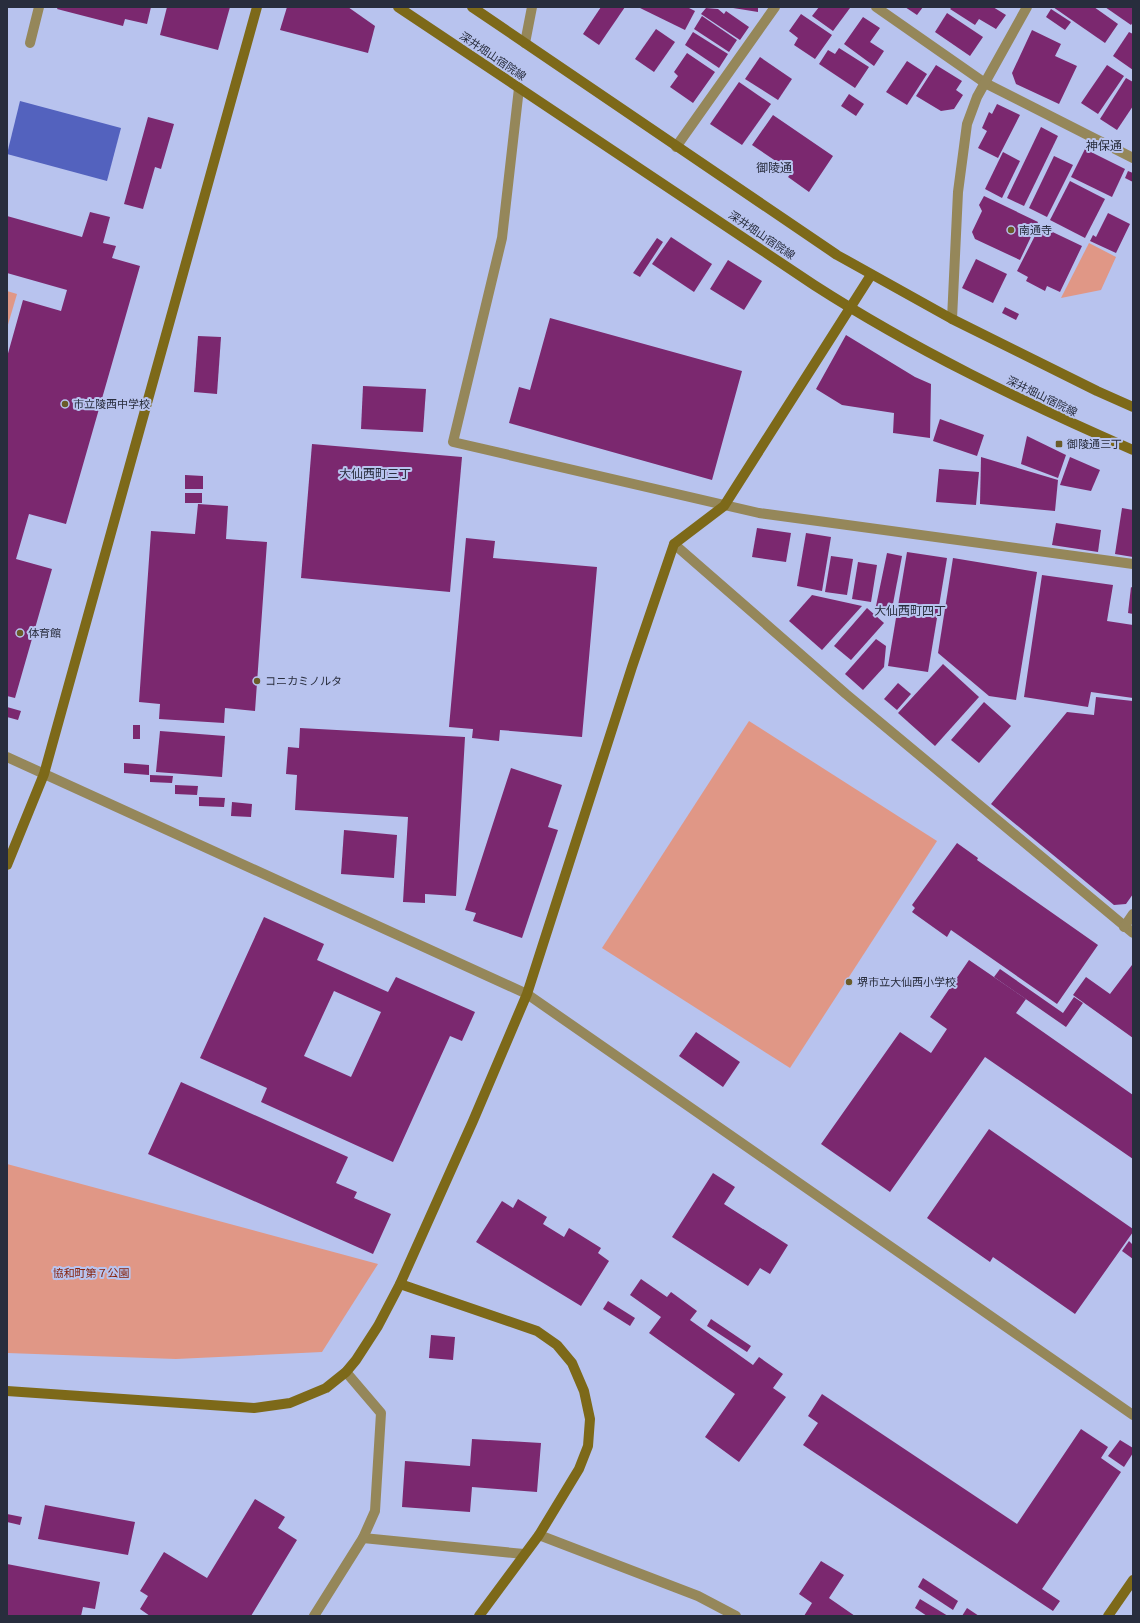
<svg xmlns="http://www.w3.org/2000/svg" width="1140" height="1623" viewBox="0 0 1140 1623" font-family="'Public Sans','Noto Sans JP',sans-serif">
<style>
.green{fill:#e09786}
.water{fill:#5362be}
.building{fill:#7b286f;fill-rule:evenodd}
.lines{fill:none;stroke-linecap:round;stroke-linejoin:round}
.lane{stroke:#95875a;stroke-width:10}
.street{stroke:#95875a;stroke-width:10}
.secondary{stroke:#7d6919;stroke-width:10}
.poi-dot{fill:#6a5c29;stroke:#b8c3ee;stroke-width:1.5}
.labels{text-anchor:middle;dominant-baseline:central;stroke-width:4;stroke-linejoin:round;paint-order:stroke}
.street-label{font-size:11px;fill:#282d3d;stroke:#b8c3ee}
.poi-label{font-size:11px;fill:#282d3d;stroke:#b8c3ee;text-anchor:start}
.park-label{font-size:11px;fill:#86220b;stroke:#b8c3ee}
.neighbourhood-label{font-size:12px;fill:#282d3d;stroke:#b8c3ee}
</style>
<rect width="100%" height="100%" fill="#b8c3ee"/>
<g class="green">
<path d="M1089,243L1116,257L1101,290L1061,298Z"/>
<path d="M7,291L17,294L7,328Z"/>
<path d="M749,721L937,841L790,1068L602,948Z"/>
<path d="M7,1164L378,1264L322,1352L176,1359L7,1353Z"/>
</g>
<path class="water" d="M20,101L121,128L107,181L7,154Z"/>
<g class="building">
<path d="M58,7H151L147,24L125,19L123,26L57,9Z"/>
<path d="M167,7H230L218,50L160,35Z"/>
<path d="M287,7H348L375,26L368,53L280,30Z"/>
<path d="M601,7H625L599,45L583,34Z"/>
<path d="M640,7H687L695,11L685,30L640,8Z"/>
<path d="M727,7H758V12Z"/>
<path d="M819,7H849L850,8L833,31L812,16Z"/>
<path d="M905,7H923L917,15Z"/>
<path d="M952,7H993L1006,15L996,29L979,19L975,25L950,9Z"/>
<path d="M1053,7H1094L1118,24L1105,43Z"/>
<path d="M1105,7H1133V22L1131,25Z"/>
<path d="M706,8L718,9L724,14L726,11L749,27L740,40L701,14Z"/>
<path d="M1051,9L1071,22L1065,30L1046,17Z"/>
<path d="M947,13L983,37L970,56L935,32Z"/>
<path d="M801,14L832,35L815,59L794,45L798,38L789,31Z"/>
<path d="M702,16L737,40L729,52L694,29Z"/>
<path d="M863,17L880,28L870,42L884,51L874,66L844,44Z"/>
<path d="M656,29L675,42L654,72L635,59Z"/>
<path d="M1032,30L1061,44L1055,56L1077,66L1059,104L1016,84L1012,73Z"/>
<path d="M693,32L728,54L719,68L685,45Z"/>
<path d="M1129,32L1133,34V70L1113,56Z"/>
<path d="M839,48L869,67L855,88L819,64L828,50L835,54Z"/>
<path d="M687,53L715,72L693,103L670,87L678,76L674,72Z"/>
<path d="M760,57L792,79L778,100L745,79Z"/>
<path d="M907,61L927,74L907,105L886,92Z"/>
<path d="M936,65L962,81L956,90L963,95L954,109L941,111L916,96Z"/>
<path d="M1107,65L1124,76L1098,114L1081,103Z"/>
<path d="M1126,78L1133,82V106L1117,130L1100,119Z"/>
<path d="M739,82L771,104L742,145L710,124Z"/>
<path d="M849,94L864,104L856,116L841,106Z"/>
<path d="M997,104L1020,115L998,158L978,148L987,131L982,128L989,112L992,114Z"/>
<path d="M773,115L833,156L809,192L788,177L792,172L752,145Z"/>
<path d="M148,117L174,124L161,169L155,167L143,209L124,204Z"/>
<path d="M1041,127L1058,136L1024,206L1007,198Z"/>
<path d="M1085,149L1125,169L1112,197L1071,177Z"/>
<path d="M1003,152L1020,161L1002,198L985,189Z"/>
<path d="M1054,156L1073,165L1047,217L1029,208Z"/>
<path d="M1128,171L1133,173V182L1125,178Z"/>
<path d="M1070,181L1105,199L1085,238L1050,220Z"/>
<path d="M984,196L1038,222L1020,260L975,239L972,232L982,211L979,205Z"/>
<path d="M90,212L110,217L103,243L116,246L112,258L140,266L66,524L29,514L16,559L52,569L15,698L7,696V357L23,300L61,311L67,290L7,273V216L82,237Z"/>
<path d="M1108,213L1130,224L1116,253L1090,241L1093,235L1096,237Z"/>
<path d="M1040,226L1082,246L1060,292L1047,286L1045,291L1026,281L1028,277L1017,271Z"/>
<path d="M671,237L712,264L694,292L652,264Z"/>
<path d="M657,238L663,242L640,277L633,273Z"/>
<path d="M976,259L1007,274L993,303L962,288Z"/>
<path d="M728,260L762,281L744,310L710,289Z"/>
<path d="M1005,307L1019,314L1016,320L1002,313Z"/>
<path d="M550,318L742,371L712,480L509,423L519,387L530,390Z"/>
<path d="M846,335L915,377L931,384L930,438L893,433L894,413L842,405L816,389Z"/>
<path d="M198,336L221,337L217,394L194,392Z"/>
<path d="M363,386L426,389L423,432L361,429Z"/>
<path d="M940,419L984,435L977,456L933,441Z"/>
<path d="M1027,436L1066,455L1058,478L1021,464Z"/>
<path d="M312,444L462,457L450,592L301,578Z"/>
<path d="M981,457L1058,480L1055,511L980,504Z"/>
<path d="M1070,457L1100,470L1091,491L1060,485Z"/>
<path d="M939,469L979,472L976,505L936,502Z"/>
<path d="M185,475L203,476V489H185Z"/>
<rect x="185" y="493" width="17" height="10"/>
<path d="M198,504L228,506L226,539L267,542L255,711L225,708L224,723L159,719L160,704L139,702L151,531L195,534Z"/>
<path d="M1122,508L1133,510V557L1115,554Z"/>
<path d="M1056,523L1101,530L1098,552L1052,545Z"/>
<path d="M757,528L791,533L786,562L752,557Z"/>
<path d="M806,533L831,537L822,591L797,586Z"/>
<path d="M466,538L495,541L493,558L597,567L582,737L500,730L499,741L472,738L473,729L449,727Z"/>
<path d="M907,552L947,558L928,672L888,666Z"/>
<path d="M887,553L902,556L892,609L876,606Z"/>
<path d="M831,556L853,559L847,595L825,592Z"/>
<path d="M953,558L1037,572L1016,700L989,696L938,653Z"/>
<path d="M858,562L877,565L871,602L852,599Z"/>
<path d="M1042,575L1113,585L1107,621L1133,625V698L1091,692L1088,707L1024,697Z"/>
<path d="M1131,587L1133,588V614L1128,613Z"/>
<path d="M812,595L862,606L822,650L789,621Z"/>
<path d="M867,608L884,623L851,660L834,646Z"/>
<path d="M876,639L886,646L884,667L863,690L845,674Z"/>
<path d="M943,664L979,697L935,746L898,713Z"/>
<path d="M898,683L911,694L897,710L884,699Z"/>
<path d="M1096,697L1133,701V894L1126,904L1114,905L991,804L1067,712L1094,715Z"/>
<path d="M984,702L1011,726L979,763L951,740Z"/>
<path d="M7,707L21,711L18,720L7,717Z"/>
<rect x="133" y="725" width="7" height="14"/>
<path d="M300,728L465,737L456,896L425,894V903L403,902L408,817L295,810L297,775L286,774L288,747L299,748Z"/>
<path d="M160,731L225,736L222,777L156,772Z"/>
<path d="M124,763L149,765V775L124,773Z"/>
<path d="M511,768L562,785L548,827L558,830L522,938L473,921L476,913L465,910Z"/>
<path d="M150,775L173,776L172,783L150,782Z"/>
<path d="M175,785L198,786L197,795L175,794Z"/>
<path d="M199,797L225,798L224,807L199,806Z"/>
<path d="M232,802L252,804L251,817L231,816Z"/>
<path d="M344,830L397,835L394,878L341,874Z"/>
<path d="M957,843L978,858L977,860L1098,945L1057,1004L951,930L947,937L912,912L915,908L912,905Z"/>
<path d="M264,917L324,944L317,960L388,992L396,977L475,1012L462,1041L450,1036L393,1162L261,1102L267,1088L200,1058ZM334,991L381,1012L351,1077L304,1056Z"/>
<path d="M969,960L1026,999L1016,1013L1133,1095V1159L985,1057L890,1192L821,1144L900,1032L931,1053L947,1029L930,1017Z"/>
<path d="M1132,965L1133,966V1038L1073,995L1086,977L1110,994Z"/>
<path d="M1000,969L1063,1013L1074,997L1083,1003L1066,1027L994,977Z"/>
<path d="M696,1032L740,1062L723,1087L679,1056Z"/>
<path d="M181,1082L348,1157L336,1183L357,1192L354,1198L391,1214L373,1254L148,1154Z"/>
<path d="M989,1129L1133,1229V1232L1075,1314L993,1257L990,1262L927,1218Z"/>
<path d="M713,1173L735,1187L724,1204L788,1245L770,1274L760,1268L748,1286L672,1237Z"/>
<path d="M518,1199L547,1217L543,1224L564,1237L569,1228L601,1248L598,1253L609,1261L581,1306L476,1242L502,1201L513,1208Z"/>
<path d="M1129,1241L1133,1245V1259L1122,1251Z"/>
<path d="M641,1279L667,1297L671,1292L697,1311L690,1320L753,1365L759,1357L783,1374L773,1388L786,1397L739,1462L705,1437L735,1394L649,1333L661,1317L630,1295Z"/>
<path d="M608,1301L635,1318L630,1326L603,1309Z"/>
<path d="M711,1319L751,1346L747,1352L707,1326Z"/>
<path d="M431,1335L455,1337L453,1360L429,1358Z"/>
<path d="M822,1394L1017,1524L1081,1429L1108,1447L1101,1458L1121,1472L1042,1589L1060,1601L1053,1611L803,1445L818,1423L808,1416Z"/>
<path d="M472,1439L541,1443L537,1492L472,1487L470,1512L402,1507L405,1461L470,1466Z"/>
<path d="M1120,1440L1133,1448V1453L1124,1467L1108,1456Z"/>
<path d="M255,1499L285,1517L278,1528L297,1540L251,1616H150L140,1609L148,1596L140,1591L164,1552L207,1578Z"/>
<path d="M45,1505L135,1522L128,1555L38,1539Z"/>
<path d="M7,1514L22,1517L20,1525L7,1522Z"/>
<path d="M821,1561L844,1575L829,1598L855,1616H804L812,1603L799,1594Z"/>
<path d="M7,1564L100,1582L95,1609L83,1607L81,1616H7Z"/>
<path d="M923,1578L958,1601L953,1610L918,1587Z"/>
<path d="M920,1599L948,1616H927L915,1608Z"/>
<path d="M967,1608L979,1616H962Z"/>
</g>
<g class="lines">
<g class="lane">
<path d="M30,43L39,7"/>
<path d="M363,1538L524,1554"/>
<path d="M314,1616L363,1538L375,1511L381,1413L346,1372"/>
</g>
<g class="street">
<path d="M876,7L985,83L1133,158"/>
<path d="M525,43L532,7"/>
<path d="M519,88L502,238L453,442L759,513L1133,564"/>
<path d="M676,147L775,7"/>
<path d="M952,319L958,192L967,124L977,97L1027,7"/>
<path d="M674,544L846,694L1133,933"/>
<path d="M7,757L527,994L1133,1415"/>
<path d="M1124,927L1133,914"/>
<path d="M539,1535L698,1596L736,1616"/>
</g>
<g class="secondary">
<path d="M398,7L814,285C915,350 1023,402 1133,450"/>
<path d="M472,7L837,255L952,319L1097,391L1133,407"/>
<path d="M7,865L44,774L257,7"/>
<path d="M400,1284L537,1331L557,1345L572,1363L584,1391L590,1419L588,1446L579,1469L539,1535L479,1616"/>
<path d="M7,1391L254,1408L290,1403L326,1388L346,1372L356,1360L378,1326L400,1284L473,1121L527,994L632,667L674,544L724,506L871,275"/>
<path d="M1108,1616L1133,1580"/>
</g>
</g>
<g class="poi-dot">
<circle cx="1011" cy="230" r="4"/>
<circle cx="65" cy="404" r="4"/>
<rect x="1055" y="440" width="8" height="8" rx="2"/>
<circle cx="20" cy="633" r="4"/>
<circle cx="257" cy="681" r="4"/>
<circle cx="849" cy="982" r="4"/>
</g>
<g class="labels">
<g class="street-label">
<text transform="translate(493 56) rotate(34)">深井畑山宿院線</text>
<text transform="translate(762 235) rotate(34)">深井畑山宿院線</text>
<text transform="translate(1042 396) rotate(26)">深井畑山宿院線</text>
</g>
<g class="poi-label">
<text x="1019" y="230">南通寺</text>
<text x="73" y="404">市立陵西中学校</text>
<text x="1067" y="444">御陵通三丁</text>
<text x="28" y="633">体育館</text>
<text x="265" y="681">コニカミノルタ</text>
<text x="857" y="982">堺市立大仙西小学校</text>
</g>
<g class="park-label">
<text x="91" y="1273">協和町第７公園</text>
</g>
<g class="neighbourhood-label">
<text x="1104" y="146">神保通</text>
<text x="774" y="168">御陵通</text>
<text x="375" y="474">大仙西町三丁</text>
<text x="910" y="611">大仙西町四丁</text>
</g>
</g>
<rect width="1140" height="1623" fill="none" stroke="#282d3d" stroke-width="16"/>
</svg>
